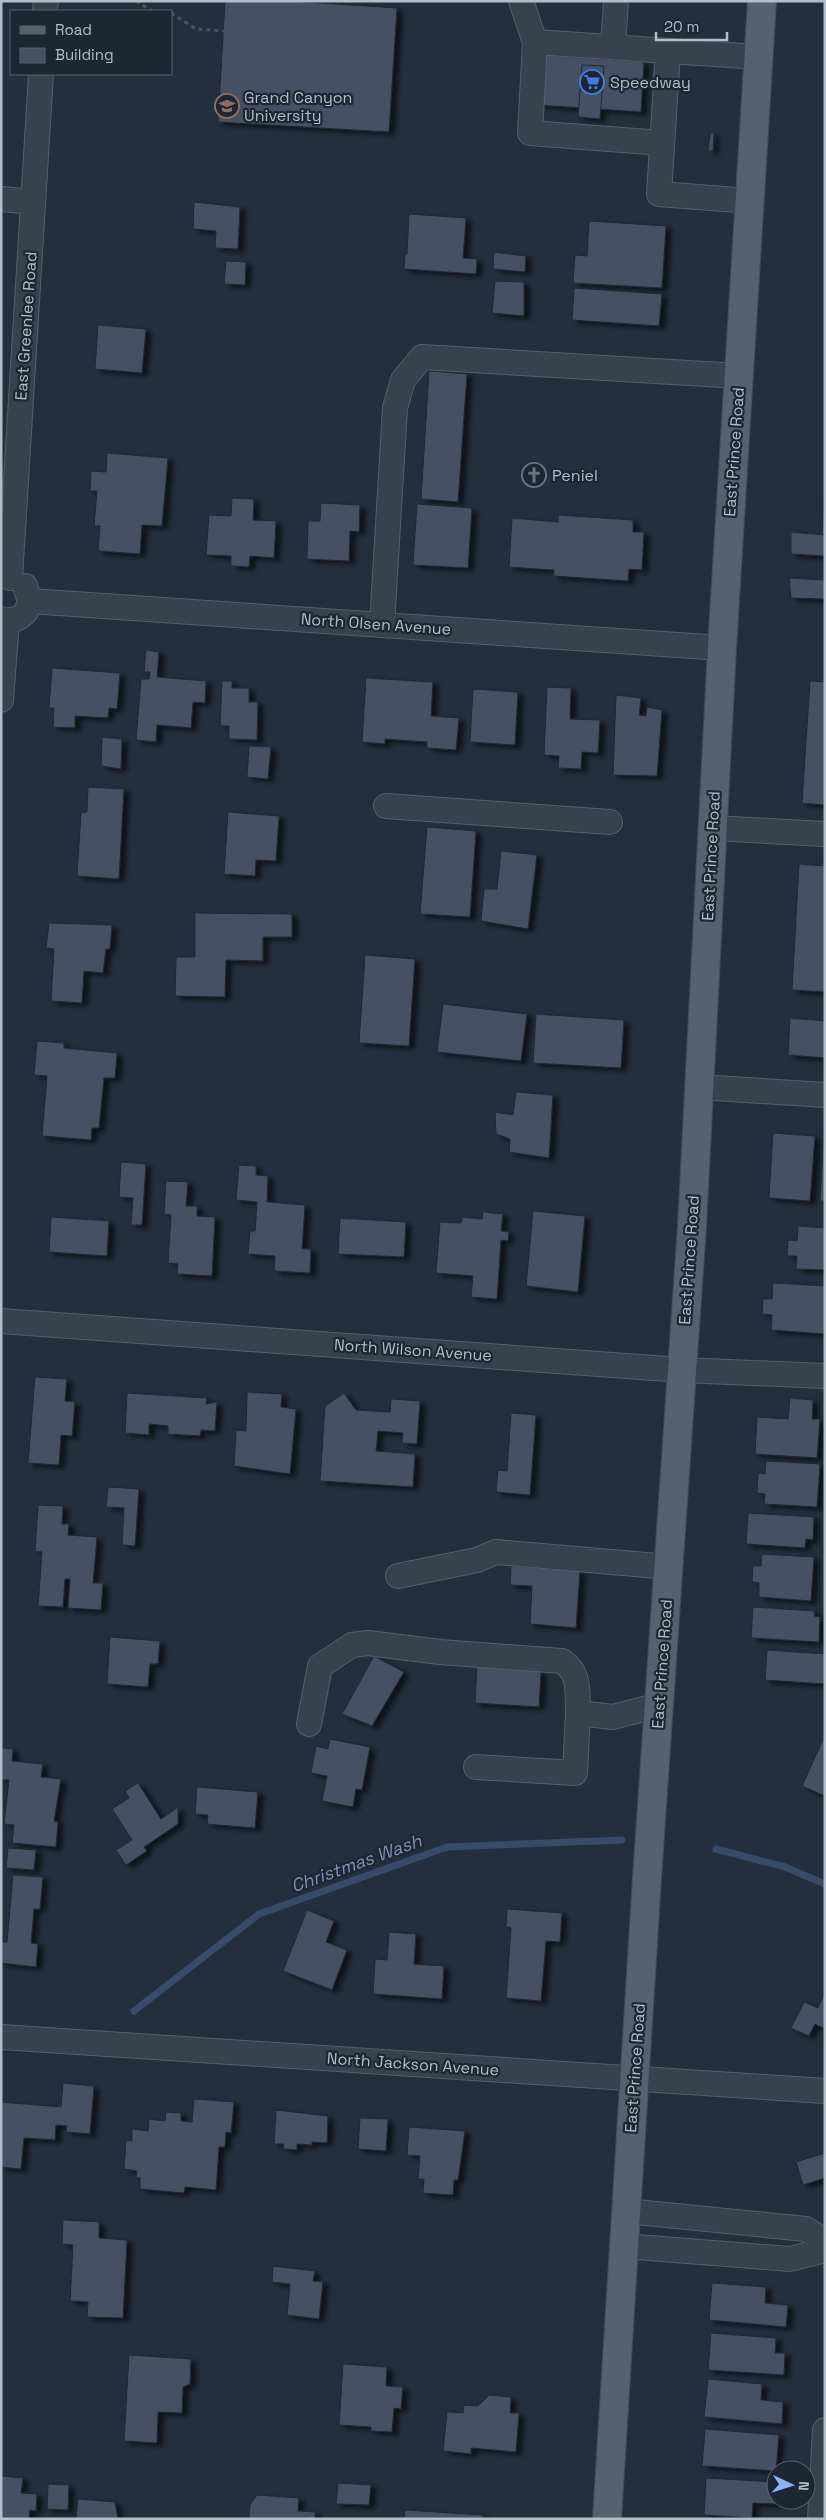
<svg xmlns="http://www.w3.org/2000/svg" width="826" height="2520" viewBox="0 0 826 2520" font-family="'Space Grotesk',sans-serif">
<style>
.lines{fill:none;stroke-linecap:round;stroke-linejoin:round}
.stream{stroke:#394c67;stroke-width:7}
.building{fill:#455162;stroke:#1f2835;filter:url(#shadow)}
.minor-casing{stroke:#565f6c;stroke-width:26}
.major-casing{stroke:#414a57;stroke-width:30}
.path{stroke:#44595c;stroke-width:3;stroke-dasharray:4 4;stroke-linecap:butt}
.minor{stroke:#38414e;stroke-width:24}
.major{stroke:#56606e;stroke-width:28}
.labels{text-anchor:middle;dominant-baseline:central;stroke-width:4.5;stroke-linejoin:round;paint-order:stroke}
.poi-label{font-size:16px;fill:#b4bcc9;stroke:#1d2633;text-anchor:start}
.street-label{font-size:16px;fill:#b4bcc9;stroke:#1d2633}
.water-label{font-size:18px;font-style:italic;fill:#7c92b1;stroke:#1d2633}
</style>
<defs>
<filter id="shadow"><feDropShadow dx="5.5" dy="3" stdDeviation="2.5" flood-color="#0009"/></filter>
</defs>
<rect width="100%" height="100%" fill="#242f3e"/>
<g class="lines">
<g class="stream">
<path d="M716,1849L785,1867L825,1884"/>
<path d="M134,2011L259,1914L447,1847L622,1840"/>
</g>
</g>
<g class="building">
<path d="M225,1H290L397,8L389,132L218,122Z"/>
<path d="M542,55L644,62L641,112L538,105Z"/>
<path d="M582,65L604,66L600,119L578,117Z"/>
<path d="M710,133H714L713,151H708Z"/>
<path d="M194,202L240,207L238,249L215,248L216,231L193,229Z"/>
<path d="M409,214L466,218L463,258L477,259L476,274L404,269L405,254H407Z"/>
<path d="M589,221L666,226L662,288L573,283L575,255L587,256Z"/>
<path d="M494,252L526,256L525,272L493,269Z"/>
<path d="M226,261L246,262L245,285L224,284Z"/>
<path d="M495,281L524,282V316L492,313Z"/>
<path d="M574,288L662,294L659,326L572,320Z"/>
<path d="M98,325L146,329L142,373L95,369Z"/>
<path d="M429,371L467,374L458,502L421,499Z"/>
<path d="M107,453L168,458L162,526L142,525L140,554L98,551L100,526H94L97,491H90L91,471L106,472Z"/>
<path d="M825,483V535L822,534Z"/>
<path d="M232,498L254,499L253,520L276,521L274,558L250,556L249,567L231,566V556L206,555L209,515L231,516Z"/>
<path d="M321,503L360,505L359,532L350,531L349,561L307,559L308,521H320Z"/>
<path d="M417,504L472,508L468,568L413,565Z"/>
<path d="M558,515L633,520V532H644L642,570L629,569L628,581L554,576V570L509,567L512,518L558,522Z"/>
<path d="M791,532L825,535V556L791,554Z"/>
<path d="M789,578L825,580V599L791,598Z"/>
<path d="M146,650L159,652L157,677L206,681L205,703L193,702L191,728L157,725L156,742L136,740L141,679H149L150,672H144Z"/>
<path d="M52,668L120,673L117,709L109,708L108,718L75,716V728L53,727L54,708H49Z"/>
<path d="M366,678L433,682L431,716L459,718L456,750L427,748V742L385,739V744L362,742Z"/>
<path d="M222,681H232V688H249V702H258L257,740L229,739V726H220Z"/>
<path d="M810,681L825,682V805L802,803Z"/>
<path d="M547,687L571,688L570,719L600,720L598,753L582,752L581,769L558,768L559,756L544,755Z"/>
<path d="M473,689L518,692L515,745L470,742Z"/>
<path d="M616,695L641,698L639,715L646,716L647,707L662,710L657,776L613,775Z"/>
<path d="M102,737L122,739L121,769L101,766Z"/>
<path d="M249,746L271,747L268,779L247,777Z"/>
<path d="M88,787L124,789L119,879L77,876L81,813L87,812Z"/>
<path d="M228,812L279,816L276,861L256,860L255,876L224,874Z"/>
<path d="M427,827L476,831L470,917L420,914Z"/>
<path d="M501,851L537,855L528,929L481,921L484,889H497Z"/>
<path d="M799,864L825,866V992L792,990Z"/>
<path d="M195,913L292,914V937H263V961L226,960L225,997L175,996L176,957H195Z"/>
<path d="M49,923L112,925L110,949H106L103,973L84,971L82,1003L51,1001L54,949L46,948Z"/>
<path d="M365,955L415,959L409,1046L359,1043Z"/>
<path d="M443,1004L527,1014L521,1061L437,1052Z"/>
<path d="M536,1014L624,1020L621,1068L533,1063Z"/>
<path d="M790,1018L825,1021V1058L788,1055Z"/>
<path d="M37,1041L64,1043V1048L117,1053L115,1078H104L99,1128H92L91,1140L42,1136L47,1076L34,1075Z"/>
<path d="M516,1092L553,1095L549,1158L509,1152L510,1139L496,1134L495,1112L513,1115Z"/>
<path d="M773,1133L815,1136L810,1201L769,1198Z"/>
<path d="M824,1136H825V1201H820Z"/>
<path d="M121,1162L146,1164L142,1225H131L133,1198L119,1197Z"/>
<path d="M239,1165L256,1166V1175L268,1176L267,1202L305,1205L302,1249H311L310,1273L274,1271L275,1256L248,1254L250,1231H255L257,1202L236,1200Z"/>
<path d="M166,1181L188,1182L186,1206H197V1216L215,1217L212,1276L177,1274L178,1264L168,1263L171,1215L164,1214Z"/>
<path d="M533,1211L585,1216L578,1292L526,1286Z"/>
<path d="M483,1212L503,1214L501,1231L509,1232L508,1241L501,1240L497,1299L471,1297L473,1276L436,1273L440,1222L461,1223L462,1217L482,1219Z"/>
<path d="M51,1217L109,1221L107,1256L49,1252Z"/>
<path d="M340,1218L406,1222L404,1257L338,1254Z"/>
<path d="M798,1226L825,1228V1270L796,1269L797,1256H787L788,1240L797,1241Z"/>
<path d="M773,1283L825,1286V1334L771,1330L772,1315L762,1314L763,1299H772Z"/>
<path d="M35,1377L67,1379L65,1401L75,1402L72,1436L61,1435L59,1465L28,1463Z"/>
<path d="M247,1392L282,1394L281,1407L296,1409L290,1474L234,1466L236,1430L246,1431Z"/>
<path d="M127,1393L207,1398L206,1404L217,1402L215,1431L201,1430L200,1436L168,1434V1426L149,1424V1435L125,1433Z"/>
<path d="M344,1393L356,1410L390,1412L391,1399L420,1401L417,1444L402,1443L403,1433L378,1431L376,1451L415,1454L413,1487L320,1481L325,1406Z"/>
<path d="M790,1398L813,1400L812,1419H820L817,1458L755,1454L757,1417L788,1419Z"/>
<path d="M511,1413L536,1415L530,1495L496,1492L498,1470L507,1471Z"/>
<path d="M766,1461L820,1464L817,1507L764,1504L765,1494L757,1493L758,1473L765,1474Z"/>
<path d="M108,1487L139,1489L135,1546L122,1545L124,1508L106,1507Z"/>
<path d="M38,1505L63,1506L62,1524H69L68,1535L97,1537L93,1583H103L101,1610L68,1608L70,1579H65L63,1607L38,1606L42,1552L35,1551Z"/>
<path d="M748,1513L814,1517L813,1540L806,1539L805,1548L746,1544Z"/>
<path d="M762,1554L814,1557L811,1601L759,1597V1583L752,1582L753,1566H761Z"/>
<path d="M511,1566L580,1571L576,1628L530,1624L532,1586L510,1585Z"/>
<path d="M753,1607L815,1611L814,1616L820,1617L819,1642L751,1638Z"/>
<path d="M110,1637L160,1641L158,1664H150L148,1687L107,1684Z"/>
<path d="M767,1650L825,1654V1684L765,1680Z"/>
<path d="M374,1656L404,1672L372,1726L342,1714Z"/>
<path d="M477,1666L541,1671L539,1707L475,1703Z"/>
<path d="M825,1735V1796L802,1786Z"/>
<path d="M330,1739L370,1747L362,1790L356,1789L353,1807L322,1801L327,1776L311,1773L316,1746L328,1749Z"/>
<path d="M1,1748L13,1749L12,1761L43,1764L41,1777L61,1779L54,1821L58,1822L56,1847L12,1843L14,1825L4,1824L9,1780H1Z"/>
<path d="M138,1783L161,1819L178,1807V1824L144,1847L147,1851L126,1865L116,1850L132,1840L112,1809L129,1798L125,1791Z"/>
<path d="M197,1787L258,1792L255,1828L207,1824L208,1815L195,1814Z"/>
<path d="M8,1848L36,1850L34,1870L6,1868Z"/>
<path d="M13,1875L43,1877L40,1909H34L31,1943L38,1944L36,1967L1,1963V1942H7Z"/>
<path d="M507,1909L562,1913L560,1942L546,1941L541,2001L506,1998L511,1928L506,1926Z"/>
<path d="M307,1910L334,1921L326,1942L347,1950L332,1990L283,1971Z"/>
<path d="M389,1932L416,1934L414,1964L444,1966L442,1999L373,1994L375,1959L387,1960Z"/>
<path d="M825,1993V2029L815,2024L809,2036L791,2028L804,2002L818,2008Z"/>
<path d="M63,2083L94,2086L90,2134L66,2132L67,2126L56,2125L55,2140L24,2138L21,2169L1,2167V2102L61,2107Z"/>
<path d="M194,2099L234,2102L231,2133L226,2132L225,2147H219L216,2190L185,2187L184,2193L140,2189V2178H136L137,2171L124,2169L126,2140L132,2141V2129L148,2131L149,2119L165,2121L166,2112L181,2113V2121L192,2122Z"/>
<path d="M276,2110L328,2116L327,2143L312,2142V2145L297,2144V2150L283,2149L284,2144H274Z"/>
<path d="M360,2118L388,2119L386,2151L358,2149Z"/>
<path d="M409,2127L465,2131L458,2180H454L453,2195L423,2193L424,2179H418L420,2156L407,2155Z"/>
<path d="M825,2153V2178L803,2185L796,2162Z"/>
<path d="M63,2220L99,2222V2238L127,2240L123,2318L87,2317L88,2302L70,2301L73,2245L62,2244Z"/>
<path d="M273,2266L315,2271L313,2281L323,2282L319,2319L287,2315L290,2284L272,2282Z"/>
<path d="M712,2283L766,2287L765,2303L788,2305L786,2327L709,2320Z"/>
<path d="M711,2333L776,2338L775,2353H785L784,2375L708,2370Z"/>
<path d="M129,2355L191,2359L190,2384L183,2387L182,2413L158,2412L157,2443L124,2441Z"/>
<path d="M343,2364L387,2367L386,2386L403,2387L401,2409L394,2408L392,2432L371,2431V2427L339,2425Z"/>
<path d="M708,2379L762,2384L761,2400L783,2402L782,2424L704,2417Z"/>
<path d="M489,2395L511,2397L510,2413H519L516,2452L471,2448V2454L443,2451L447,2412L463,2413L464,2405L478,2406Z"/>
<path d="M705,2429L779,2435L776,2471L702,2466Z"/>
<path d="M1,2476L23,2478L21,2493L37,2494L36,2511L30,2510L29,2519H1Z"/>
<path d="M706,2478L776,2482V2504L753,2503L752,2518L704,2515Z"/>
<path d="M338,2483L371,2485L369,2505L336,2504Z"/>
<path d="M48,2484L69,2485L68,2510L47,2509Z"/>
<path d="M257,2495L299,2498L298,2511L315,2512V2519H249L250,2505Z"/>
<path d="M78,2499L115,2502L118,2519H76Z"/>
<path d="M405,2510L483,2515V2519H404Z"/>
</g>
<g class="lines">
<defs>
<g id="minor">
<path d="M521,1L535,42L530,133L662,143"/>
<path d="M45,11L46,1"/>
<path d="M535,42L759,57"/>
<path d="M613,47L616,1"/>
<path d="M668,51L659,194L750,201"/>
<path d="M1,199L33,202"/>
<path d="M10,578L41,74"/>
<path d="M30,601L722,648"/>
<path d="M1,619C17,623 27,615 30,601L25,586"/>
<path d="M382,625L395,408L403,380L422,357L739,376"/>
<path d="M1,700L7,621"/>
<path d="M386,806L610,822"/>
<path d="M713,828L825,834"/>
<path d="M699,1087L825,1095"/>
<path d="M1,1321L682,1370L825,1376"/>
<path d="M398,1576L477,1560L496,1552L669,1567"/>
<path d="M309,1724L320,1666L352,1645L368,1643L440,1652L562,1661C581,1674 577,1692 578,1713"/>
<path d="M476,1767L575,1773L578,1713L613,1717L659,1705"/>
<path d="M1,2037L825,2091"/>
<path d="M626,2211L806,2229L825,2242"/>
<path d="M624,2246L790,2259L825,2250"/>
<path d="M820,2519L825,2430"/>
</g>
<path id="major" d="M607,2519L647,1878L692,1226L722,648L762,1"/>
</defs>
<use href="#minor" class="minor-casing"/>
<use href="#major" class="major-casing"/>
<g class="path">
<path d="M136,1L152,11"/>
<path d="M171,13L196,29L224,31"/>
</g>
<use href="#minor" class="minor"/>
<use href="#major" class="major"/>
</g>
<defs>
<symbol id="supermarket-ring" viewBox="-11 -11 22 22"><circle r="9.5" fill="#1d2633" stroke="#3f7fe0" stroke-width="1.5"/><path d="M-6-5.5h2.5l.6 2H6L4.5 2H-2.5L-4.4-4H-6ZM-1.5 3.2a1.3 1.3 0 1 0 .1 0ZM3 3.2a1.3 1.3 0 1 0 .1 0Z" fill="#3f7fe0"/></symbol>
<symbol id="university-ring" viewBox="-11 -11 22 22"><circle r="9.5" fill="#1d2633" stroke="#8d6e63" stroke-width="1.5"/><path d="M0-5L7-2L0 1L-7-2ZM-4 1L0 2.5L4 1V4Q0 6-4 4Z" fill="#8d6e63"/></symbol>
<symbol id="church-ring" viewBox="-11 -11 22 22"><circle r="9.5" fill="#1d2633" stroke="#6b7280" stroke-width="1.5"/><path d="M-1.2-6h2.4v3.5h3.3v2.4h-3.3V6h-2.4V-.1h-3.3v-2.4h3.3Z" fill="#6b7280"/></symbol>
</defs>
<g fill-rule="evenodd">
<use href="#supermarket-ring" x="578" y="68" width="28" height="28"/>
<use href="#university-ring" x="213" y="92" width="28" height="28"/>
<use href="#church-ring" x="520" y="461" width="28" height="28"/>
</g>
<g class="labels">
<g class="poi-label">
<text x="610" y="82">Speedway</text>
<text x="244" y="97">Grand Canyon<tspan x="244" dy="18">University</tspan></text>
<text x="552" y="475">Peniel</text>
</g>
<g class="street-label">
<text transform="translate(26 326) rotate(-86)">East Greenlee Road</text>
<text transform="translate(734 452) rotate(-86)">East Prince Road</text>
<text transform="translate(376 624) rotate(4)">North Olsen Avenue</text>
<text transform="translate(711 856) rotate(-87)">East Prince Road</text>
<text transform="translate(689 1260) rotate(-86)">East Prince Road</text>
<text transform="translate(413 1350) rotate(4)">North Wilson Avenue</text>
<text transform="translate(662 1664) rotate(-86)">East Prince Road</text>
<text transform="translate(413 2064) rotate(4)">North Jackson Avenue</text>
<text transform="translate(635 2068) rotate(-86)">East Prince Road</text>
</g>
<g class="water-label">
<text transform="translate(356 1863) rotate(-20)">Christmas Wash</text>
</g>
</g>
<rect width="826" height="2520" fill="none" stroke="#b4bcc9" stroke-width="5"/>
<rect x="10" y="10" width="162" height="65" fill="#1d2633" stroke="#59626f"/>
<rect x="20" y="26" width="25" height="8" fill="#56606e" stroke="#59626f"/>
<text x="55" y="35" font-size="15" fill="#b4bcc9">Road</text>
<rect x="20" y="48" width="25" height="15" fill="#455162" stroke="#59626f"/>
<text x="55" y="60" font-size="15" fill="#b4bcc9">Building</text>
<g transform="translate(791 2485) rotate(94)"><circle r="24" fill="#1d2633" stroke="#59626f"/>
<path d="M0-4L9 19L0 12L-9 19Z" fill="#8ab4f8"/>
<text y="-8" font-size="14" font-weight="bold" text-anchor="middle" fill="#b4bcc9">N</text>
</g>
<path d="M656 32v8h71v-8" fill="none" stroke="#b4bcc9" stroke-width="2.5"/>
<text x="664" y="32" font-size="15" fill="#b4bcc9" stroke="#1d2633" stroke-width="4" paint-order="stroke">20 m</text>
</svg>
